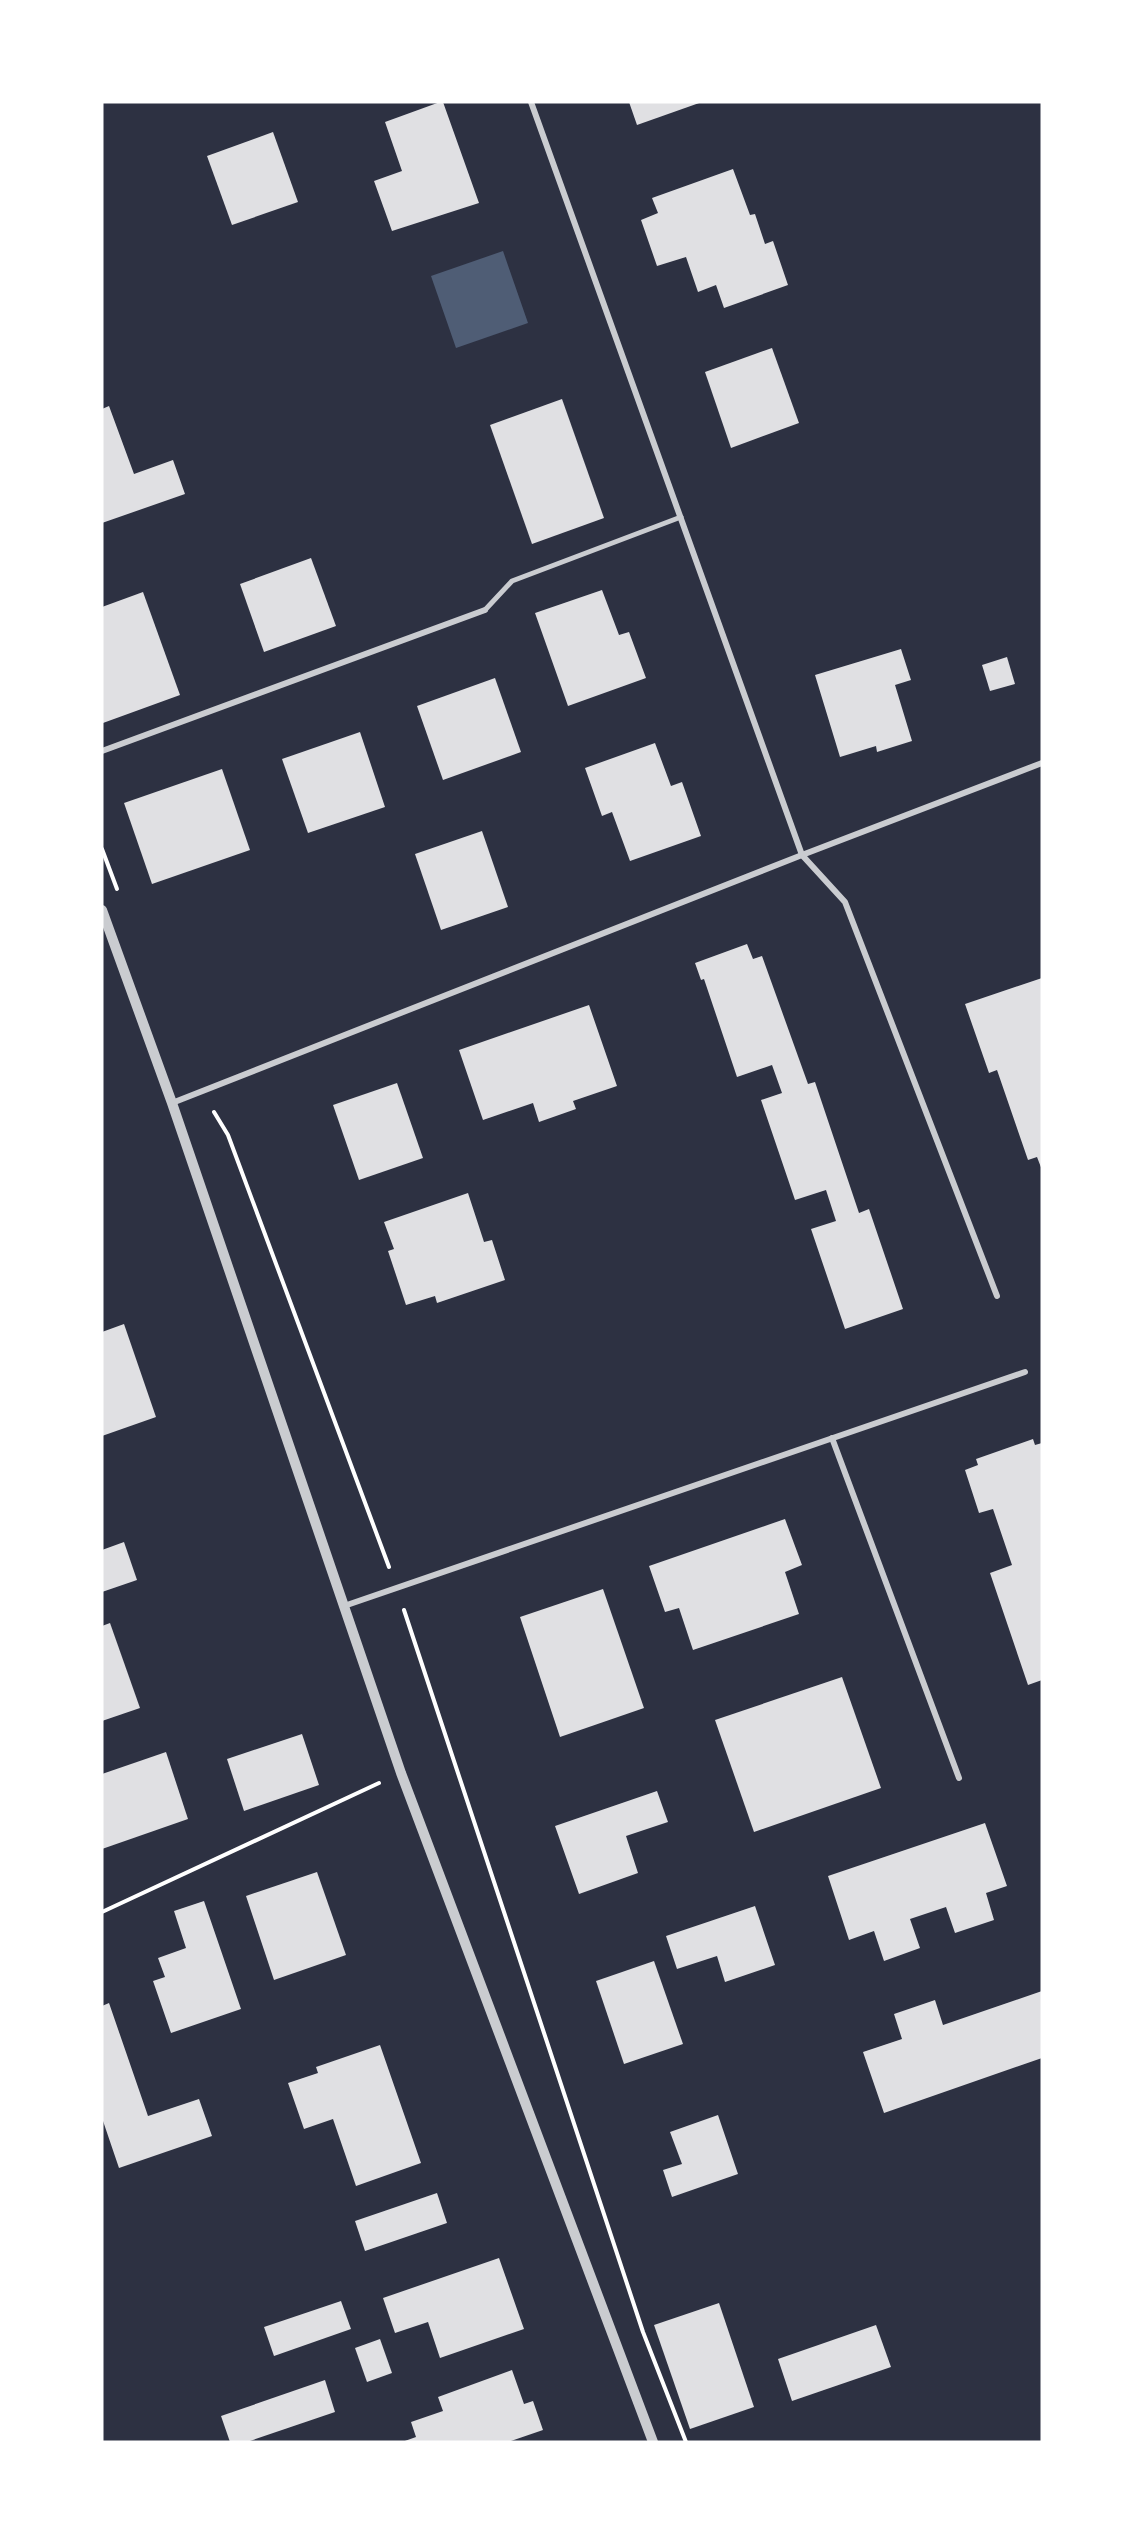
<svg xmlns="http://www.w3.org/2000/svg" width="1144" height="2544" viewBox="0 0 1144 2544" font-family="'PT Sans',sans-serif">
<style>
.water{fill:#4f5d75}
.building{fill:#e0e0e3}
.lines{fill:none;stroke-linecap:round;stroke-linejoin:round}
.path{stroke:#fff;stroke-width:4}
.pedestrian{stroke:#caccd0;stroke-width:5}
.minor{stroke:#caccd0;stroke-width:6}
.tertiary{stroke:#caccd0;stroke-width:10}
</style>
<rect width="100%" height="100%" fill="#2d3142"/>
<path class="water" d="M503,251L528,323L456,348L431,276Z"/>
<g class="building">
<path d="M440,102H443L479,203L392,231L374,181L402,171L385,122Z"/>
<path d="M629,102H702L637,125Z"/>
<path d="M273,132L298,202L232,225L207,156Z"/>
<path d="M733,169L750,215L755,214L765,244L773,241L788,285L724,308L716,285L698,292L686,257L657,266L641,220L658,213L652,198Z"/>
<path d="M772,348L799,423L731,448L705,372Z"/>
<path d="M562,399L604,518L532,544L490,425Z"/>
<path d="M109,406L134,474L173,460L185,494L102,523V409Z"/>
<path d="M311,558L336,626L264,652L240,584Z"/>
<path d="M602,590L619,635L629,632L646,678L568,706L535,613Z"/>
<path d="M143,592L180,695L103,723L102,607Z"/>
<path d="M901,649L911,680L895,685L912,741L877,752L876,746L840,757L815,675Z"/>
<path d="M1007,657L1015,684L990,691L982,665Z"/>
<path d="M495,678L521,752L443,780L417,706Z"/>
<path d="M360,732L385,807L308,833L282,759Z"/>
<path d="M655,743L671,786L682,782L701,836L630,861L612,812L602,816L585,768Z"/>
<path d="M222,769L250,850L152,884L124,803Z"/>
<path d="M482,831L508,907L441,930L415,854Z"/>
<path d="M747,944L753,959L762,956L808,1084L815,1082L859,1213L869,1209L903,1309L845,1329L811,1229L836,1221L826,1190L795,1200L761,1100L782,1093L772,1065L737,1077L704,979L701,980L695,963Z"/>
<path d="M1042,978V1170L1037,1157L1028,1160L997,1070L989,1073L965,1004Z"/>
<path d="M589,1005L617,1086L573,1101L576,1109L539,1122L533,1103L483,1120L459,1050Z"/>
<path d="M397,1083L423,1158L359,1180L333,1105Z"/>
<path d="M468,1193L484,1242L492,1240L505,1280L437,1303L435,1296L406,1305L388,1251L394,1249L384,1222Z"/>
<path d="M124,1324L156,1417L102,1436V1332Z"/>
<path d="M1033,1439L1035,1445L1042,1443V1680L1028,1685L990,1573L1012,1565L993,1509L979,1513L965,1470L978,1465L976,1459Z"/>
<path d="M785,1519L802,1565L785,1572L799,1614L693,1650L679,1608L665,1612L649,1566Z"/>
<path d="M124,1542L137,1580L102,1592V1550Z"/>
<path d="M603,1589L644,1708L560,1737L520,1617Z"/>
<path d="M110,1623L140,1708L102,1721V1626Z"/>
<path d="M842,1677L881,1788L754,1832L715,1720Z"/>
<path d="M302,1734L319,1785L244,1811L227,1759Z"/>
<path d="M166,1752L188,1819L102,1849V1774Z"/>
<path d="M657,1791L668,1822L626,1836L638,1873L579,1894L555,1826Z"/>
<path d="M985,1823L1007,1886L986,1893L994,1920L955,1933L946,1907L910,1919L920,1948L884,1961L874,1931L849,1940L828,1876Z"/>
<path d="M317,1872L346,1955L274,1980L246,1896Z"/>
<path d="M204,1901L241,2009L171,2033L153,1981L165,1977L158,1958L186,1948L174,1911Z"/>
<path d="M755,1906L775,1965L725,1982L717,1956L677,1969L666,1936Z"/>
<path d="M654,1961L683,2044L624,2064L596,1981Z"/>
<path d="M1042,1991V2058L884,2113L863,2052L902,2039L894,2014L935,2000L943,2025Z"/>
<path d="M109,2003L148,2116L199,2099L212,2136L119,2168L102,2118V2006Z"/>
<path d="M380,2045L421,2163L356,2186L333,2119L304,2129L288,2083L318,2073L316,2067Z"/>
<path d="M718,2115L738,2174L672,2197L663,2170L682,2164L670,2132Z"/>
<path d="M437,2193L447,2223L365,2251L355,2221Z"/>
<path d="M499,2258L524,2329L440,2358L428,2322L395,2333L383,2298Z"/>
<path d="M341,2301L351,2329L274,2356L264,2327Z"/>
<path d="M719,2303L754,2407L690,2429L654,2325Z"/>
<path d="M876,2325L891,2367L792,2401L778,2359Z"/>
<path d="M380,2339L392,2373L367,2382L355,2348Z"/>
<path d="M512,2370L524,2404L533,2401L543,2430L508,2442H402L416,2437L411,2422L443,2411L438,2397Z"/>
<path d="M325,2380L335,2412L247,2442H230L221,2416Z"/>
</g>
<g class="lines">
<g class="path">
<path d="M102,849L117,889"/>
<path d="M214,1112L228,1135L389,1567"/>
<path d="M404,1610L643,2332L686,2442"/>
<path d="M102,1912L379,1783"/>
</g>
<path class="pedestrian" d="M485,610L512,581L681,517"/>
<g class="minor">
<path d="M531,102L802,855L845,902L997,1296"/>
<path d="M102,751L485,610"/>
<path d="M172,1103L802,855L1042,763"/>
<path d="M832,1438L959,1778"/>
<path d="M344,1606L1025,1372"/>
</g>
<path class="tertiary" d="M102,910L172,1103L401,1773L653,2442"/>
</g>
<rect width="1144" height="2544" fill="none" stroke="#ffffff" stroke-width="207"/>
</svg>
